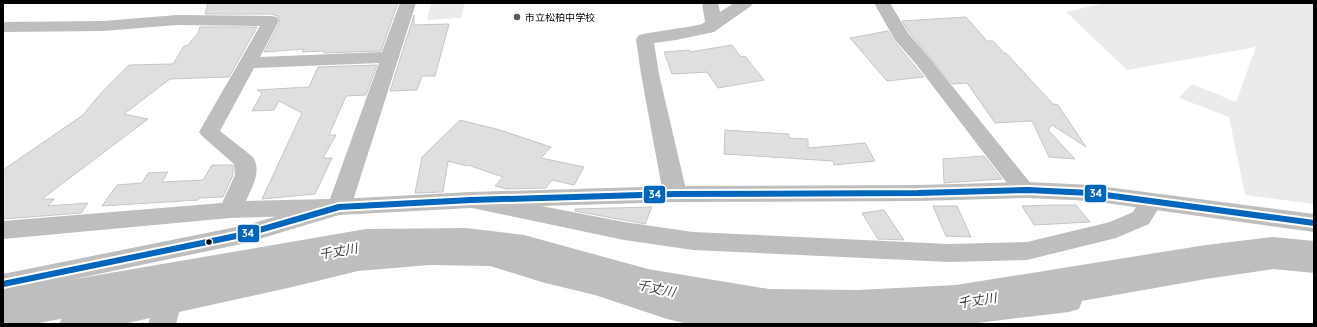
<svg xmlns="http://www.w3.org/2000/svg" width="1317" height="327" viewBox="0 0 1317 327" font-family="Quicksand,'Noto Sans JP',sans-serif">
<style>
.green{fill:#ebebeb}
.lines{fill:none;stroke-linecap:round;stroke-linejoin:round}
.river{fill:#bebebe;fill-rule:evenodd}
.building{fill:#dfdfdf;stroke:#c6c6c6}
.minor{fill:#bebebe;fill-rule:evenodd}
.highway{fill:#bebebe;fill-rule:evenodd}
.bus-1-casing{stroke:#fff;stroke-width:10}
.bus-1{stroke:#0065bd;stroke-width:6}
.poi-dot{fill:#595959;stroke:#fff;stroke-width:1.5}
.bus-dot{fill:#000;stroke:#fff;stroke-width:1.5}
.labels{text-anchor:middle;dominant-baseline:central;stroke-width:4;stroke-linejoin:round;paint-order:stroke}
.far-poi-label{font-size:10px;fill:#000;stroke:#fff;text-anchor:start}
.water-label{font-size:13px;font-style:italic;fill:#434343;stroke:#fff}
.line-badge{stroke:#fff;stroke-width:1.5}
.badge-label{font-size:11px;text-anchor:middle;font-weight:bold;fill:#fff}
</style>
<rect width="100%" height="100%" fill="#fff"/>
<g class="green">
<path d="M431,3H465L461,18L427,20Z"/>
<path d="M1105,3H1314V204L1245,195L1229,117L1179,98L1192,84L1236,102L1256,47L1127,70L1066,12Z"/>
</g>
<g class="lines">
<path class="river" d="M466,228L524,235L648,269L769,289L858,290L956,285L1206,245L1273,237L1314,241V273L1273,269L1206,279L956,323L928,324H754L648,305L524,267L466,260L366,261L34,324H3V293L69,280L366,229Z"/>
</g>
<g class="building">
<path d="M208,3H398L381,51L324,53V51L302,52L304,49L264,52L280,22L278,16L271,14H205Z"/>
<path d="M414,15V25L449,24L435,76H422L417,90L390,91Z"/>
<path d="M966,17L987,41H993L1004,53H1006L1053,104L1058,105L1086,147L1052,125L1048,130L1075,159L1049,157L1032,121L995,123L967,83L952,84L909,32L902,21Z"/>
<path d="M200,27H257L229,77L170,79L124,114L148,119L42,199H54L48,206L88,203L81,213L3,219V170L83,115L101,93L129,65L173,64L184,46L188,45L198,33Z"/>
<path d="M888,31L894,41L924,77L887,81L850,38Z"/>
<path d="M732,45L741,57L745,56L764,80L718,88L707,72L672,74L664,52L689,50L690,52Z"/>
<path d="M377,65L366,95L346,96L329,135H336L323,158H332L315,194L262,199L302,113L279,101L274,110L252,111L262,93L257,90L309,87L318,67Z"/>
<path d="M460,120L500,130L551,147L541,158L584,167L574,185L552,180L546,188L507,189L495,186L503,177L468,165L467,166L448,161L443,192L415,193L422,157Z"/>
<path d="M725,130L789,134V138L808,139V148L865,143L875,161L834,165L833,161L724,154Z"/>
<path d="M984,156L1002,179L944,183L943,159Z"/>
<path d="M212,165H233V175L223,197L199,198L198,200L102,206L117,185L142,183L148,173L168,172L162,182L203,180Z"/>
<path d="M1053,205H1076L1090,222L1034,225L1022,206Z"/>
<path d="M933,206H957L971,237L946,236Z"/>
<path d="M652,207L645,224L575,211V209Z"/>
<path d="M884,210L904,240L878,239L862,213Z"/>
</g>
<g class="lines">
<g class="minor">
<path d="M400,3H416L351,207L347,213L339,215L230,218L3,239V221L222,203L235,175L234,164L202,136L199,132L260,26L177,25L103,31L3,32V22L103,21L177,15L271,16L277,17L279,21L260,57L382,52ZM379,63L330,199L246,201C252,187 262,172 253,157L220,131L254,68Z"/>
<path d="M702,3H718L720,12L734,3H753L751,6L714,32L676,40L654,43L659,74L687,194L683,200L675,202L667,200L663,194L641,74L636,39L639,35C660,30 681,29 702,24L705,22Z"/>
<path d="M874,3H890L908,33L928,56L1032,185L1035,190L1032,195L1024,198L1016,195L916,64L895,40Z"/>
<path d="M475,193L624,222L693,232L949,244L1027,242L1110,222L1133,212L1143,195L1151,193L1159,195L1163,201L1149,224L1116,238L1027,260L949,262L693,250L624,240L467,207L463,201L467,195Z"/>
<path d="M429,247L490,248L545,263L596,275L667,297L722,310L750,313L760,316L764,324H688L667,319L595,295L545,283L490,266L429,265L358,271L288,288L179,312L176,324H148L150,318L124,324H59L63,316L73,313L288,268L358,251Z"/>
<path d="M1069,290L1079,293L1082,301L1079,309L1069,312L969,324H864L868,316L878,313Z"/>
</g>
<path class="highway" d="M1028,182L1091,185L1314,214V232L1091,201L1028,198L918,201L675,202L471,208L339,215L246,243L3,294V274L246,225L339,199L471,192L675,186L918,185Z"/>
<defs>
<path id="bus-1" d="M3,284L246,234L339,207L471,200L675,194L918,193L1028,190L1091,193L1314,223"/>
</defs>
<use href="#bus-1" class="bus-1-casing"/>
<use href="#bus-1" class="bus-1"/>
</g>
<circle class="poi-dot" cx="517" cy="17" r="4"/>
<circle class="bus-dot" cx="209" cy="242" r="3.5"/>
<g class="labels">
<g class="far-poi-label">
<text x="525" y="17">市立松柏中学校</text>
</g>
<g class="water-label">
<text transform="translate(338 251) rotate(-10)">千丈川</text>
<text transform="translate(656 288) rotate(12)">千丈川</text>
<text transform="translate(977 300) rotate(-9)">千丈川</text>
</g>
</g>
<g class="line-badge">
<rect x="1084" y="184" width="23" height="19" rx="4" fill="#0065bd"/>
<rect x="643" y="185" width="23" height="19" rx="4" fill="#0065bd"/>
<rect x="237" y="224" width="23" height="19" rx="4" fill="#0065bd"/>
</g>
<g class="badge-label">
<text x="1096" y="197">34</text>
<text x="655" y="198">34</text>
<text x="248" y="237">34</text>
</g>
<rect width="1317" height="327" fill="none" stroke="#000000" stroke-width="8"/>
</svg>
